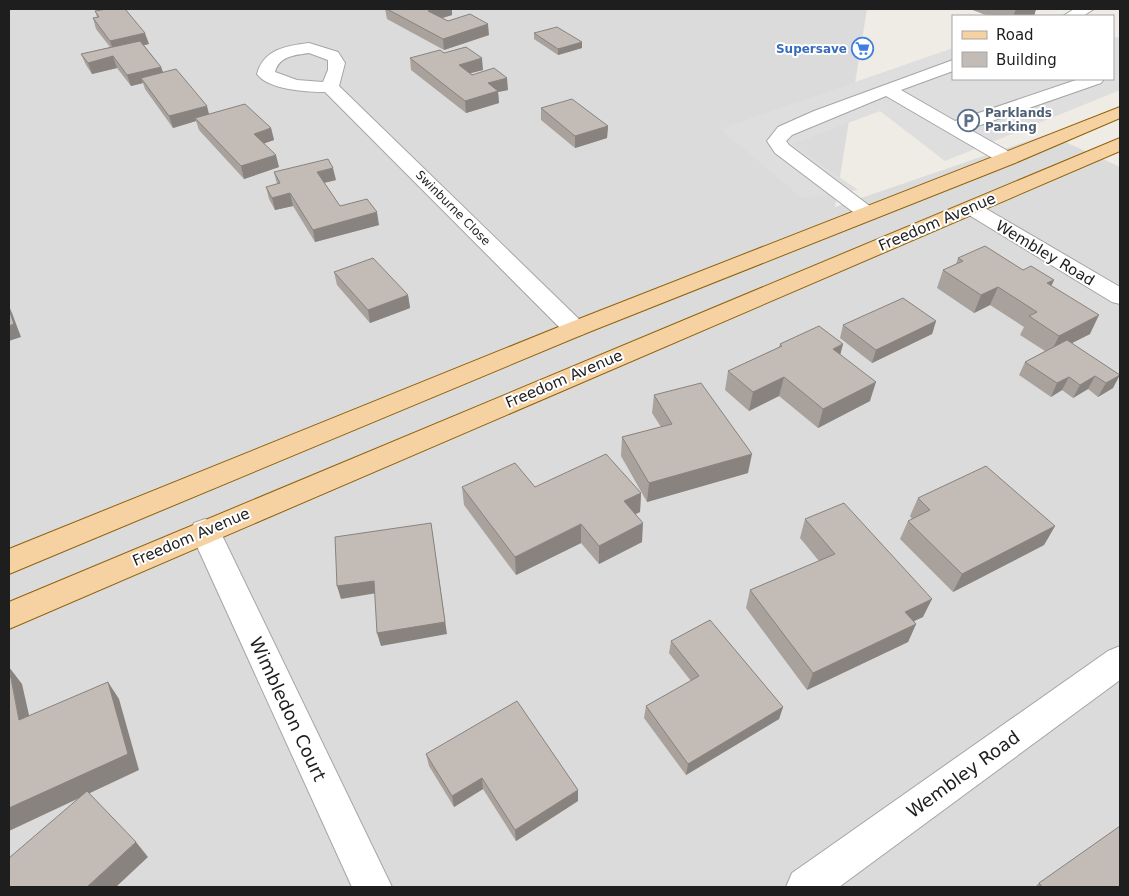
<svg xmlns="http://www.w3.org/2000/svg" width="1129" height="896" viewBox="0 0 1129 896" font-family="'DejaVu Sans',sans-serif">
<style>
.residential{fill:#dcdbdb}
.parking{fill:#dedede}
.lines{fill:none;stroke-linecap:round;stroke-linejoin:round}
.minor-casing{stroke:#a5a5a5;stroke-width:2}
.major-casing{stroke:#906209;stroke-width:2}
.minor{fill:#fff;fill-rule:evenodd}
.major{fill:#f6d2a3;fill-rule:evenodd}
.wall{fill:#a8a19c}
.shaded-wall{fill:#88837f}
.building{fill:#c3bbb5;stroke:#88837f}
.labels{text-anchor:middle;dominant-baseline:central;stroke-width:4;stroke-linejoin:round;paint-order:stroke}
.far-shop-label{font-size:12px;font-weight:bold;fill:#366cbe;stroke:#fff;text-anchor:end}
.far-service-label{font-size:12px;font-weight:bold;fill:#4e5e75;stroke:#fff;text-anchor:start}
.far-street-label{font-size:12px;fill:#1e1e1e;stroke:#fff}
.street-label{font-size:15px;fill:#1e1e1e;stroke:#fff}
.near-street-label{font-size:18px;fill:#1e1e1e;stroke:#fff}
</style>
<rect width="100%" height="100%" fill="#efebe5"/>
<path class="residential" d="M9,9H867L835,207L1048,134L1120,167V887H9Z"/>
<path class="parking" d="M1113,36L1120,38V90L945,161L880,111L792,144L858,190L802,198L720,129L953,48V79H1113Z"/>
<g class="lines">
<defs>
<g id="minor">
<path d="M1074,9H1094L1083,16H1063Z"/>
<path d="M309,43L338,52L345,63L339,86L584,324L587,329L584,334L575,337L566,334L325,92C308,92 268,90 257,74C264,49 286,46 309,43ZM309,53L328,60V70L323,82L297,80L275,72C279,56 295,55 309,53Z"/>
<path d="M953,60V71L901,90L955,121L1079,79H1104L1101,83L969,129L1015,155L1018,159L1015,163H1001L886,96L792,135L786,141L789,145L875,210L878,214L875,218L868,220L861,218L775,153L767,141L778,127L814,111Z"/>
<path d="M971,202L978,204L1120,287V304L1112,302L964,212L961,208L964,204Z"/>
<path d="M205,519L216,523L220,531L392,887H352L190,531L194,523Z"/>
<path d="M1120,646V680L839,887H786L792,873L1108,651Z"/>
</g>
<g id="major">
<path d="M1120,107V118L1015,163L584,334L9,574V549L566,324Z"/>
<path d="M1120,138V151L9,629V602Z"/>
</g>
</defs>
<use href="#minor" class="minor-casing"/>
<use href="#major" class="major-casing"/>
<use href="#minor" class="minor"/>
<use href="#major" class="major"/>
</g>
<g class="wall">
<path d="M385,9H452V15L442,18L448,21L489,35L444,50L387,19Z"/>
<path d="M970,9H1036L1034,16H988Z"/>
<path d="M95,11L149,44L144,45L161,67L163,72L209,115L271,128L274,140L264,143L279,167L244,179L199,130L196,121L173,128L145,89L143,83L131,86L117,68L92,74L86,65L81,54L110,47L96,29L93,18L97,17Z"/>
<path d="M534,33L582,48L558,55L534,39Z"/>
<path d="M444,53L483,70L470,73L508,90L498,92L499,103L466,113L411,70L410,58Z"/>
<path d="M541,108L608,126L607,138L575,148L541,120Z"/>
<path d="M274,172L336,180L324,183L340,206L379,225L315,242L293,206L275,210L269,199L266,187L277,184Z"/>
<path d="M958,258L1023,270L1051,286L1090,334L1072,343L1113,388L1098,397L1088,389L1073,398L1062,390L1051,397L1019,375L1025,362L1045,351L1020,335L1024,327L990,305L974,313L937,288L943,270L956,264Z"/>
<path d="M334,272L408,295L410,308L370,323L337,285Z"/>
<path d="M936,321L932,334L872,363L840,338L843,325Z"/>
<path d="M780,344H843L840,355L870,401L818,428L779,396L749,411L725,390L728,371L779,347Z"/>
<path d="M654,395L748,473L647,502L621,456L622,437L661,427L652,413Z"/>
<path d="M462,487L641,493L640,512L635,514L642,542L599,564L581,543L516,575L464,505Z"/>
<path d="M918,498L1055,526L1044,545L953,592L900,539L908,521L912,519L910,516Z"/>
<path d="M805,519L923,617L914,621L916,624L908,642L807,690L746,608L750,590L819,561L800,538Z"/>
<path d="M671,641L783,707L779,719L686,775L644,718L646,706L691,681L669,653Z"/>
<path d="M426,754L578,801L516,841L483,789L454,807L429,766Z"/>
<path d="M1039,883L1120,887H1035Z"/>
</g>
<g class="shaded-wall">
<path d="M437,9H452V15L429,22L428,11Z"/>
<path d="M1016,9H1036L1034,16H1013Z"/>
<path d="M488,24L489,35L444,50L443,39Z"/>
<path d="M145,33L149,44L114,52L110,41Z"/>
<path d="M582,42V48L558,55V49Z"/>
<path d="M113,56L117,68L92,74L88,63Z"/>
<path d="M482,58L483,70L460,76L459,65Z"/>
<path d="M161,67L165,78H141L143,83L131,86L127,75Z"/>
<path d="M507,78L508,90L498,92L499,103L466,113L465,101L488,83Z"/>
<path d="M207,106L210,118H195L196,121L173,128L169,116Z"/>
<path d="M608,126L607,138L575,148V136Z"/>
<path d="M271,128L274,140L257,146L254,134Z"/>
<path d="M276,155L279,167L244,179L241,166Z"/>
<path d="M333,168L336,180L319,184L317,172Z"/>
<path d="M290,193L293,206L275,210L272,198Z"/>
<path d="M377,212L379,225L315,242L313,230Z"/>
<path d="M1054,280L1046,298L1047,283Z"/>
<path d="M998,287L990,305L974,313L981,295Z"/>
<path d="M408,295L410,308L370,323L368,310Z"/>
<path d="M9,306L12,313L21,337L9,341Z"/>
<path d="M1099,315L1090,334L1050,354L1059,336Z"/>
<path d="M936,321L932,334L872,363L876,350Z"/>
<path d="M843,344L838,363L833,349Z"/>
<path d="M1120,375L1113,388L1098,397L1106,383Z"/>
<path d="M1095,376L1088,389L1073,398L1080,385Z"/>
<path d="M784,377L779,396L749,411L753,392Z"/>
<path d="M1069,377L1062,390L1051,397L1057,383Z"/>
<path d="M876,382L870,401L818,428L823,409Z"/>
<path d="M752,454L748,473L647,502L649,483Z"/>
<path d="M641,493L640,512L623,520L624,501Z"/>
<path d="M431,523L447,634L381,646L377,633Z"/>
<path d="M643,523L642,542L599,564V546Z"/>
<path d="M581,524V543L516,575L515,557Z"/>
<path d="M1055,526L1044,545L953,592L962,574Z"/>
<path d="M374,581L377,593L341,599L337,586Z"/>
<path d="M932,599L923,617L896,629L905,612Z"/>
<path d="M916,624L908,642L807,690L813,673Z"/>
<path d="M9,667L22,684L34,737L19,720Z"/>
<path d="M108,682L119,699L139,770L9,831V808Z"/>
<path d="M783,707L779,719L686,775L688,764Z"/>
<path d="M482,778L483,789L454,807L452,796Z"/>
<path d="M578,790V801L516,841L515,830Z"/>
<path d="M136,842L148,857L116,887H87Z"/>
</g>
<g class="building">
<path d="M107,9H125L145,33L110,41L93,18L99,17L95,11Z"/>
<path d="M387,9H437L428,11L448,21L470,14L488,24L443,39Z"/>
<path d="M557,27L582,42L558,49L534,33Z"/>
<path d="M140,41L161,67L127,75L113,56L88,63L81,54Z"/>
<path d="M466,47L482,58L459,65L472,75L494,68L507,78L488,83L498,91L465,101L410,58L440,50L444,53Z"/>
<path d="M176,69L207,106L169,116L141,78Z"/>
<path d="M572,99L608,126L575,136L541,108Z"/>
<path d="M245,104L271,128L254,134L276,155L241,166L195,118Z"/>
<path d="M328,159L333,168L317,172L340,206L367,199L377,212L313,230L290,193L272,198L266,187L280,183L274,172Z"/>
<path d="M985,246L1023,270L1031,266L1054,280L1047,283L1099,315L1059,336L1029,316L1037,312L998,287L981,295L943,270L963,261L958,258Z"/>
<path d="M373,258L408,295L368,310L334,272Z"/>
<path d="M903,298L936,321L876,350L843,325Z"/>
<path d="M9,309L14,324L9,326Z"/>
<path d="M819,326L843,344L833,349L876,382L823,409L784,377L753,392L728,371L782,346L780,344Z"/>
<path d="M1067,340L1120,375L1106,383L1095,376L1080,385L1069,377L1057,383L1025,362Z"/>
<path d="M701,383L752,454L649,483L622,437L672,424L654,395Z"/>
<path d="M606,454L641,493L624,501L643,523L599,546L581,524L515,557L462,487L515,463L535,487Z"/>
<path d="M986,466L1055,526L962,574L908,521L930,510L918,498Z"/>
<path d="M844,503L932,599L905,612L916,624L813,673L750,590L835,554L805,519Z"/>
<path d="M431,523L445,622L377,633L374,581L337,586L335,537Z"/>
<path d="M710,620L783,707L688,764L646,706L699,676L671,641Z"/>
<path d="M9,668L19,720L108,682L128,754L9,808Z"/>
<path d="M517,701L578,790L515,830L482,778L452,796L426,754Z"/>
<path d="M87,791L136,842L87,887H9V858Z"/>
<path d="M1120,826V887H1042L1039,883Z"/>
</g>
<defs>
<symbol id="supermarket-ring" viewBox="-11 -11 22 22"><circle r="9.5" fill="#fff" stroke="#3f7fe0" stroke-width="1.5"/><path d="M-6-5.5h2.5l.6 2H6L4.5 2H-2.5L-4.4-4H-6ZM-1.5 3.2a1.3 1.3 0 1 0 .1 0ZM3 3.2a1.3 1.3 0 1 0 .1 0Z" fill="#3f7fe0"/></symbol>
<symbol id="parking-ring" viewBox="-11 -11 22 22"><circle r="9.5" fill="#fff" stroke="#5c6f8a" stroke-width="1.5"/><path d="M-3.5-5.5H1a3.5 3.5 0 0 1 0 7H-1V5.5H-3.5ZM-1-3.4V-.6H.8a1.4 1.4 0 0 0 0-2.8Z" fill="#5c6f8a"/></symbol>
</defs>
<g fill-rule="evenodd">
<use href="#supermarket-ring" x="850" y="36" width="25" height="25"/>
<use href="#parking-ring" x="956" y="108" width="25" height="25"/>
</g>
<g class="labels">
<g class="far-shop-label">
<text x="847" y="49">Supersave</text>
</g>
<g class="far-service-label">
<text x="985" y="113">Parklands<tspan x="985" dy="14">Parking</tspan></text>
</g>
<g class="far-street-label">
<text transform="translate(453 208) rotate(45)">Swinburne Close</text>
</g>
<g class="street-label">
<text transform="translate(937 222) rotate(-23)">Freedom Avenue</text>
<text transform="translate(1045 253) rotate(31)">Wembley Road</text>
<text transform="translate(564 379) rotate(-23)">Freedom Avenue</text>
<text transform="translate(191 537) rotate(-23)">Freedom Avenue</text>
</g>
<g class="near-street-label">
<text transform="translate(288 709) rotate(65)">Wimbledon Court</text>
<text transform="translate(963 774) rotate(-36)">Wembley Road</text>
</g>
</g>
<rect width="1129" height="896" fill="none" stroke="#1e1e1e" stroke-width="20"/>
<rect x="952" y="15" width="162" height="65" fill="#ffffff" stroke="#a5a5a5"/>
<rect x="962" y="31" width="25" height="8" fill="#f6d2a3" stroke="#a5a5a5"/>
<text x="996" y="40" font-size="15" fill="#1e1e1e">Road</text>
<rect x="962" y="52" width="25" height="15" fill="#c3bbb5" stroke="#a5a5a5"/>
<text x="996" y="65" font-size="15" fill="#1e1e1e">Building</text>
</svg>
